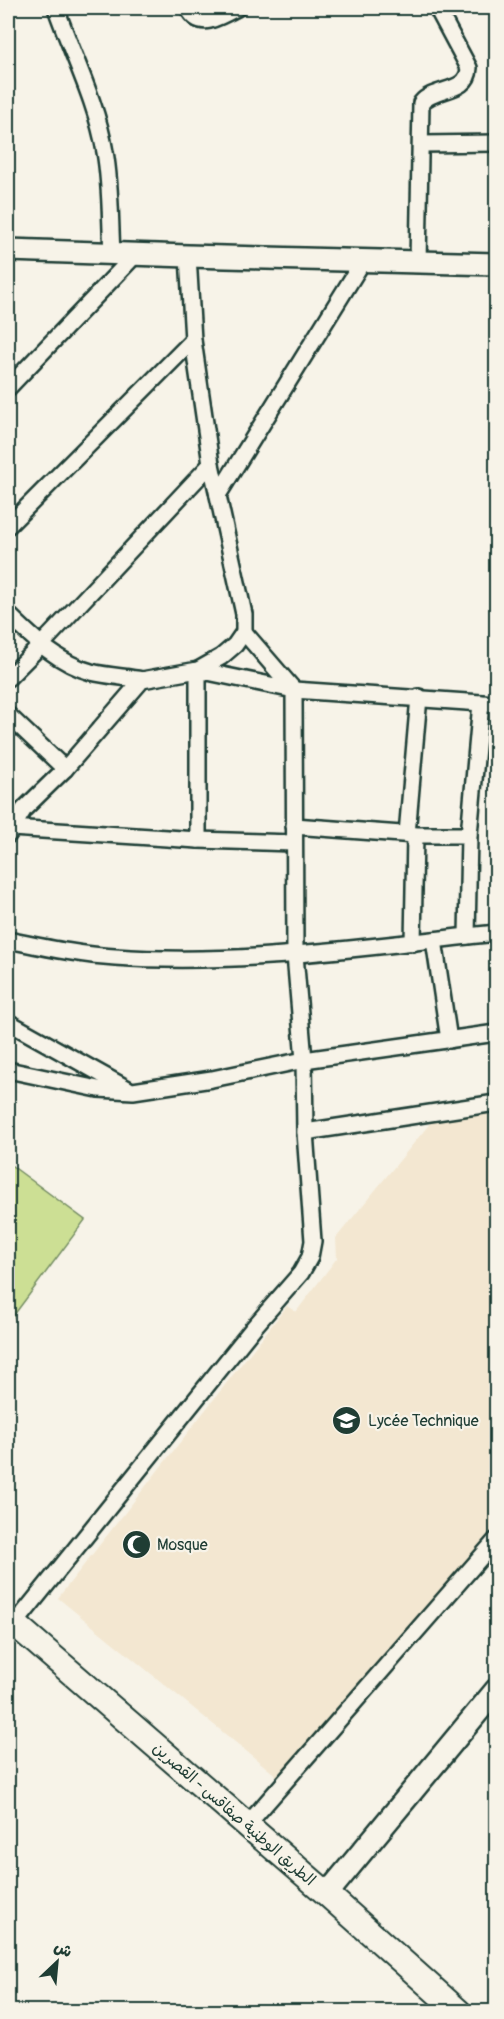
<svg xmlns="http://www.w3.org/2000/svg" width="504" height="2019" viewBox="0 0 504 2019" font-family="Pangolin,'Playpen Sans Arabic',sans-serif">
<style>
.built{fill:#f3e7d1}
.green{fill:#ccdf94;stroke:#768e64;stroke-width:1.5}
.lines{fill:none;stroke-linecap:round;stroke-linejoin:round}
.street-casing{stroke:#1f3d34;stroke-width:20}
.secondary-casing{stroke:#1f3d34;stroke-width:26}
.primary-casing{stroke:#1f3d34;stroke-width:28}
.street{stroke:#f7f3e8;stroke-width:15}
.secondary{stroke:#f7f3e8;stroke-width:21}
.primary{stroke:#f7f3e8;stroke-width:24}
.labels{text-anchor:middle;dominant-baseline:central;stroke-width:4.5;stroke-linejoin:round;paint-order:stroke}
.poi-label{font-size:16px;fill:#1f3d34;stroke:#f7f3e8;text-anchor:start}
.street-label{font-size:16px;fill:#1f3d34;stroke:#f7f3e8}
</style>
<rect width="100%" height="100%" fill="#f7f3e8"/>
<filter id="ink" filterUnits="userSpaceOnUse"><feTurbulence type="fractalNoise" baseFrequency=".0167" numOctaves="2"/><feDisplacementMap in="SourceGraphic" scale="12" xChannelSelector="R" yChannelSelector="G"/><feConvolveMatrix kernelMatrix="1 2 1 2 8 2 1 2 1" color-interpolation-filters="sRGB"/></filter>
<g filter="url(#ink)">
<path class="built" d="M496,1111V1529L278,1777L58,1598L287,1306L296,1312L337,1258L336,1238L432,1121Z"/>
<path class="green" d="M8,1163L85,1220L8,1323Z"/>
<g class="lines">
<defs>
<g id="street">
<path d="M56,8C72,54 97,103 105,152C111,185 110,220 112,253"/>
<path d="M188,8C200,32 219,16 237,8"/>
<path d="M422,144L496,143"/>
<path d="M418,262L421,103C435,86 468,94 469,68L437,8"/>
<path d="M8,388L136,254"/>
<path d="M218,495L363,261"/>
<path d="M8,526L193,340"/>
<path d="M8,614C32,637 57,663 91,672C108,676 125,677 142,680"/>
<path d="M8,678L41,645L211,464"/>
<path d="M8,715L65,769"/>
<path d="M294,826L415,835H469"/>
<path d="M11,828L198,840L293,843"/>
<path d="M407,834L419,697"/>
<path d="M8,835L24,809L65,769L142,680L198,670L221,657L235,645L244,632V614L211,464L193,340L188,256"/>
<path d="M198,840V670L294,690L496,704"/>
<path d="M467,936L469,835L481,703"/>
<path d="M8,940C43,947 79,955 115,957C243,966 370,946 496,933"/>
<path d="M434,940L449,1040"/>
<path d="M413,943L415,835"/>
<path d="M8,1022L128,1089"/>
<path d="M8,1070L98,1089L133,1091L212,1079L304,1060L496,1033"/>
<path d="M305,1132L496,1103"/>
<path d="M15,1624L254,1327L301,1273L310,1257L313,1241L305,1132L304,1060L295,955L294,690L244,632"/>
<path d="M247,1825L496,1540"/>
</g>
<g id="secondary">
<path d="M8,250L188,256L496,264"/>
<path d="M327,1894L496,1690"/>
</g>
<path id="primary" d="M8,1618L327,1894L459,2012"/>
</defs>
<use href="#street" class="street-casing"/>
<use href="#secondary" class="secondary-casing"/>
<use href="#primary" class="primary-casing"/>
<use href="#street" class="street"/>
<use href="#secondary" class="secondary"/>
<use href="#primary" class="primary"/>
</g>
</g>
<defs>
<symbol id="school-disc" viewBox="-11 -11 22 22"><circle r="9.5" fill="#1f3d34" stroke="#f7f3e8"/><path d="M0-5L7-2L0 1L-7-2ZM-4 1L0 2.5L4 1V4Q0 6-4 4Z" fill="#fff"/></symbol>
<symbol id="mosque-disc" viewBox="-11 -11 22 22"><circle r="9.5" fill="#1f3d34" stroke="#f7f3e8"/><path d="M3.5-4.9A6 6 0 1 0 3.5 4.9A5 5 0 1 1 3.5-4.9Z" fill="#fff"/></symbol>
</defs>
<g fill-rule="evenodd">
<use href="#school-disc" x="330" y="1404" width="33" height="33"/>
<use href="#mosque-disc" x="120" y="1528" width="33" height="33"/>
</g>
<g class="labels">
<g class="poi-label">
<text x="368" y="1421">Lycée Technique</text>
<text x="157" y="1545">Mosque</text>
</g>
<g class="street-label">
<text transform="translate(234 1814) rotate(41)">الطريق الوطنية صفاقس - القصرين</text>
</g>
</g>
<rect width="504" height="2019" fill="none" stroke="#f7f3e8" stroke-width="30"/>
<rect x="15" y="15" width="474" height="1989" fill="none" stroke="#1f3d34" stroke-width="2" filter="url(#ink)"/>
<g transform="translate(57 1962) rotate(26)" stroke="#f7f3e8" stroke-width="4.5" paint-order="stroke">
<path d="M0-4.5L10 22L0 15L-10 22Z" fill="#1f3d34"/>
<text y="-9" font-size="16" font-weight="bold" text-anchor="middle" fill="#1f3d34">ش</text>
</g>
</svg>
